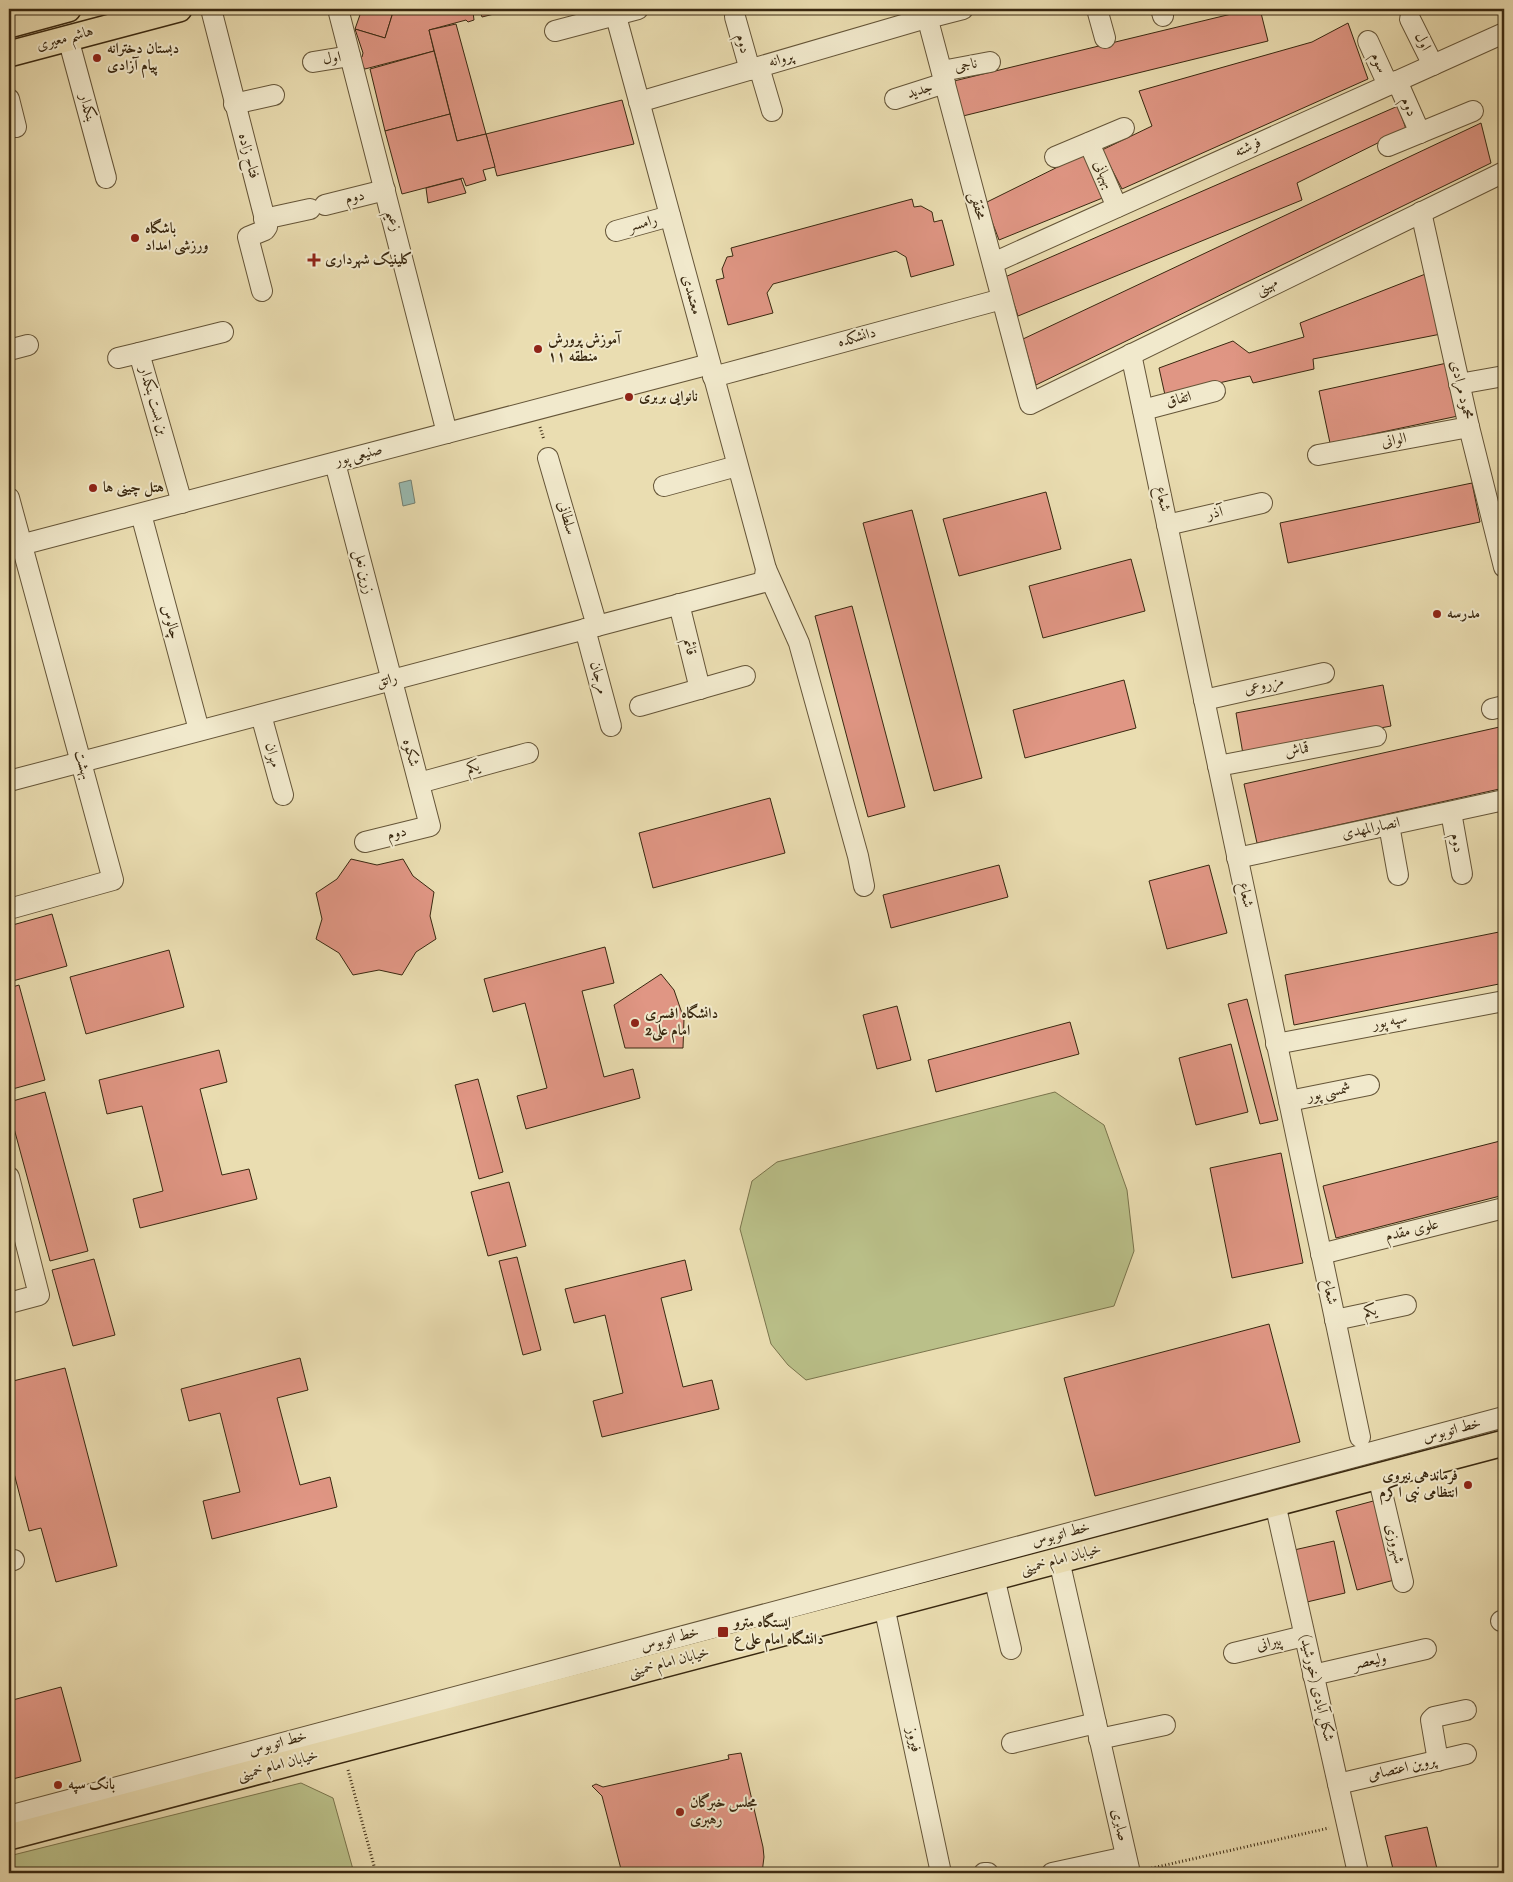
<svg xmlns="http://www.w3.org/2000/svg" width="1513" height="1882" viewBox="0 0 1513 1882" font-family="'Sorts Mill Goudy',Amiri,serif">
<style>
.green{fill:#bac089;stroke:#7a744c}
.water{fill:#99bbb2;stroke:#738071}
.building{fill:#e09684;stroke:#392810}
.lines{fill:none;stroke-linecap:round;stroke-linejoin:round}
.minor-casing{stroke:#655538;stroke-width:22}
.major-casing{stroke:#392810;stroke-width:28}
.path{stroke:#392810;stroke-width:3;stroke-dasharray:1 2.5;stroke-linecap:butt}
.minor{stroke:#f1e9cc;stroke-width:20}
.major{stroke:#eaddb1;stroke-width:25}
.poi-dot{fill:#8f2418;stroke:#f1e9cc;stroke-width:2}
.labels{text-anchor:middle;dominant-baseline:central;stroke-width:4;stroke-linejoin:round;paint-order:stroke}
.street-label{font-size:15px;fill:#392810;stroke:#f1e9cc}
.poi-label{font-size:15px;font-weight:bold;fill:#392810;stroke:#f1e9cc;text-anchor:start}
</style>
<rect width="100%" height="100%" fill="#eaddb1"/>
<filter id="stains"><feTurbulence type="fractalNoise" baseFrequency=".004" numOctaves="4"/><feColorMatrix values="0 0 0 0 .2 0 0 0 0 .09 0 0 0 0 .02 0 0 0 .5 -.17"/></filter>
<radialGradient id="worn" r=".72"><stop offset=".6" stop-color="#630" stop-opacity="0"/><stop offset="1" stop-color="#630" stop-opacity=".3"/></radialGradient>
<g class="green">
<path d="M1055,1092L1104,1125L1127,1190L1134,1251L1114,1306L806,1380L788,1365L771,1344L740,1229L752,1181L777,1162Z"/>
<path d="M301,1783L333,1798L354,1873H9V1856Z"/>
</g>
<path class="water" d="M411,480L415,503L403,506L399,483Z"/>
<g class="building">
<path d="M362,9H394L385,38L355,29Z"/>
<path d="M394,9H480L473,12L474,20L468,22L466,20L429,30L434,51L365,69L357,59L362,57L363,53L355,29L385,38Z"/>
<path d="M479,9H496L498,13L482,17Z"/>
<path d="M1252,9H1260L1268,41L963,116L954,81Z"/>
<path d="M1348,23L1368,79L1122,189L1102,150L1152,126L1139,91L1312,42Z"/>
<path d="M456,24L486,134L457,141L429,30Z"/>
<path d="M434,51L450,114L385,131L370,69Z"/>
<path d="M622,100L634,144L497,176L486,134Z"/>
<path d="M1398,106L1406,129L1297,183L1302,200L1018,316L1005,277Z"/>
<path d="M450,114L457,141L486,134L495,167L483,170L486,180L466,186L463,178L402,194L385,131Z"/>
<path d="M1481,123L1491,163L1036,385L1023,339Z"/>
<path d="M1088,152L1105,197L999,240L985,203Z"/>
<path d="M461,179L466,193L428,203L426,188Z"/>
<path d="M912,199L914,207L921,206L932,212L934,222L942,220L954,265L911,277L906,257L896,251L773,284L767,293L773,313L728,325L716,280L724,278L722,269L727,257L733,256L731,248Z"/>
<path d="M1428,273L1441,334L1313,359L1314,369L1253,383L1250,376L1165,395L1159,368L1233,341L1249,353L1304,337L1300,323Z"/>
<path d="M1447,363L1458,416L1330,443L1319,391Z"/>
<path d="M1472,483L1480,522L1288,563L1280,523Z"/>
<path d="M1046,492L1061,549L959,576L943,519Z"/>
<path d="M912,510L982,778L934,791L863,523Z"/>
<path d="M1131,559L1145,611L1043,638L1029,586Z"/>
<path d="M852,606L905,807L868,817L815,616Z"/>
<path d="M1124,680L1136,728L1025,758L1013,710Z"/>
<path d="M1383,685L1391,726L1243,754L1236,713Z"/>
<path d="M1504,726V788L1257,843L1244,784Z"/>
<path d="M770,798L785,853L653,888L639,833Z"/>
<path d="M351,859L377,865L403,859L413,876L434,892L430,916L436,939L416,952L402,975L379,970L353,975L339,953L316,939L322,919L316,893L337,879Z"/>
<path d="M999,865L1008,897L891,928L883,895Z"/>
<path d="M1209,865L1227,933L1167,949L1149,881Z"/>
<path d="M52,914L67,966L9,982V926Z"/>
<path d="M1504,931V983L1294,1025L1285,975Z"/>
<path d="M605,947L614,983L582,991L604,1077L633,1069L640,1098L526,1129L517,1096L547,1088L525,1003L493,1012L484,979Z"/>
<path d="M169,950L184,1007L86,1034L70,977Z"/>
<path d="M661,974L674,990L684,1019L683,1048H625L614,1005Z"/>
<path d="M19,985L45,1080L9,1090V988Z"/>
<path d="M1247,999L1278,1120L1260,1124L1228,1004Z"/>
<path d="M897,1006L911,1060L877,1069L863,1015Z"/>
<path d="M1070,1022L1079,1054L936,1092L928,1060Z"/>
<path d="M1231,1044L1248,1112L1196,1125L1179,1058Z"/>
<path d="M219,1050L227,1082L200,1089L222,1175L249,1169L257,1199L140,1228L133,1199L163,1191L142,1106L107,1114L99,1080Z"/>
<path d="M478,1079L503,1172L479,1179L455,1085Z"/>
<path d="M45,1092L88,1251L50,1261L9,1110V1102Z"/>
<path d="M1504,1140V1195L1336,1238L1323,1186Z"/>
<path d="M1281,1153L1303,1263L1232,1278L1210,1168Z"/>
<path d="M509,1182L526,1246L488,1256L471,1192Z"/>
<path d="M517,1257L541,1350L523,1355L499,1261Z"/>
<path d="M94,1259L115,1335L73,1346L52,1270Z"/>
<path d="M685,1260L692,1290L661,1298L683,1387L712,1380L719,1409L602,1437L593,1401L623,1393L605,1315L574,1323L565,1289Z"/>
<path d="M1269,1324L1300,1442L1095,1496L1064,1378Z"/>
<path d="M300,1358L308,1390L277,1398L300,1485L330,1477L337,1507L212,1539L203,1501L240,1492L220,1413L189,1421L181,1389Z"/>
<path d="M65,1368L117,1566L56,1582L41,1528L29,1531L9,1454V1436L14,1435L9,1416V1382Z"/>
<path d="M1377,1500L1398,1579L1357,1590L1336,1511Z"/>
<path d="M1334,1541L1345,1593L1307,1602L1294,1550Z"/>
<path d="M61,1687L81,1761L9,1780V1701Z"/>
<path d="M741,1753L763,1847L764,1857L762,1873H622L602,1796L592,1786L596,1784L603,1787L729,1759L728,1755Z"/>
<path d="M1427,1827L1438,1873H1394L1385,1836Z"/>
</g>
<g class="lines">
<defs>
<g id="minor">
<path d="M211,9L267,227L265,230L248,237L262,291"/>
<path d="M338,9L447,433"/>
<path d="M925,9L1030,404L1504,172"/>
<path d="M1097,9L1105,38"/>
<path d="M1161,9L1163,16"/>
<path d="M735,17L750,70"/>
<path d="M928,18L963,9"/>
<path d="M1410,19L1433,65"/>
<path d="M555,31L638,9"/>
<path d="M68,38L106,178"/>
<path d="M1368,41L1388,85"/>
<path d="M313,62L350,56"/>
<path d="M759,67L772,111"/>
<path d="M942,71L990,62"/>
<path d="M1397,81L1420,133"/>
<path d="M9,99L16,127"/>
<path d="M895,99L945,83"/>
<path d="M639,102L923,19"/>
<path d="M234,104L274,95"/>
<path d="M1089,143L1117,207"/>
<path d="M1388,146L1473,111"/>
<path d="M1055,157L1124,128"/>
<path d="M325,205L385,190"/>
<path d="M1421,212L1469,427L1504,567"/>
<path d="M264,219L310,209"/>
<path d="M616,231L670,216"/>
<path d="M993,263L1504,33"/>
<path d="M9,350L28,345"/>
<path d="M1131,354L1360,1437"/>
<path d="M118,358L139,353"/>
<path d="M713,377L1002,299"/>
<path d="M1459,384L1504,376"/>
<path d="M1143,410L1215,391"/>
<path d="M1318,455L1469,427"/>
<path d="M548,458L597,626"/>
<path d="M335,463L430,826L365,842"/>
<path d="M664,486L737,466"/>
<path d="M9,498L113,880L9,909"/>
<path d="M182,503L139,353L223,332"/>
<path d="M141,514L199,730"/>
<path d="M1167,525L1262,503"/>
<path d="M9,548L710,364"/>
<path d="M766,569L799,643L858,856L864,886"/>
<path d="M679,604L700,689"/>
<path d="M585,629L611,726"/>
<path d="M1204,700L1324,673"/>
<path d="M640,706L745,676"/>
<path d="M1492,709L1504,706"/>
<path d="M261,715L283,795"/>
<path d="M1218,766L1376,736"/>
<path d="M9,781L764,582L766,569L614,9"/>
<path d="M419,783L528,753"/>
<path d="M1451,812L1462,874"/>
<path d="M1389,825L1398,875"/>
<path d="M1237,858L1504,800"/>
<path d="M1276,1044L1504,1001"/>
<path d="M1289,1101L1369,1085"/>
<path d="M9,1177L39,1295L9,1303"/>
<path d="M1321,1254L1504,1208"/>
<path d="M1335,1320L1406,1305"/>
<path d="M1378,1476L1403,1582"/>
<path d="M1275,1503L1358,1873"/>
<path d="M1059,1560L1130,1873"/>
<path d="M9,1561L14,1560"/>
<path d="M994,1577L1011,1649"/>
<path d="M884,1606L941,1873"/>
<path d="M1501,1621H1504"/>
<path d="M1234,1653L1304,1636"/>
<path d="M1313,1675L1426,1649"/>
<path d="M1099,1739L1165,1725"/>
<path d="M1012,1743L1096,1723"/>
<path d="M1438,1761L1431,1720L1434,1717L1466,1710"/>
<path d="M1338,1784L1466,1754"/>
<path d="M9,1816L1504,1417"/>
<path d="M984,1873H988"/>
<path d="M1052,1873L1126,1857"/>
</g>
<g id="major">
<path d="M9,25L68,9"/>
<path d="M9,54L179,9"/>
<path d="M9,1837L1504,1443"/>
</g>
</defs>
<use href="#minor" class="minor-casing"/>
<use href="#major" class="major-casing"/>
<g class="path">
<path d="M540,427L544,440"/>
<path d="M348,1770L376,1873"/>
<path d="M1148,1869L1329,1828"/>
</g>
<use href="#minor" class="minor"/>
<use href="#major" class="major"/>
</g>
<g class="poi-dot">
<circle cx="97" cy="58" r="5"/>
<circle cx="135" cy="238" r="5"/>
<path d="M311.5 252.5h5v5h5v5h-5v5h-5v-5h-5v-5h5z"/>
<circle cx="538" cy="349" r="5"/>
<circle cx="629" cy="397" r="5"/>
<circle cx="93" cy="488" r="5"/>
<circle cx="1437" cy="614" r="5"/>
<circle cx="635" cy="1023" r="5"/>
<circle cx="1468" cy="1485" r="5"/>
<rect x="717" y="1626" width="12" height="12" rx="2.5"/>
<circle cx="58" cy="1785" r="5"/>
<circle cx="680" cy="1812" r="5"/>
</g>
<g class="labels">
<g class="street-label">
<text transform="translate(65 39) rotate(-15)">هاشم معیری</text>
<text transform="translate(1422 42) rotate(64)">اول</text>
<text transform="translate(742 44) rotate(74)">دوم</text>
<text transform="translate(332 59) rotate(-10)">اول</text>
<text transform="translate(781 60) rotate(-16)">پروانه</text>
<text transform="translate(1378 63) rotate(66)">سوم</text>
<text transform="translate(966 66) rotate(-11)">ناجی</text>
<text transform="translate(920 91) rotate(-17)">جدید</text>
<text transform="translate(1408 107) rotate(66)">دوم</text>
<text transform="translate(87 108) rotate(75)">بنکدار</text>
<text transform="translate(1248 148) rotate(-24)">فرشته</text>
<text transform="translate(248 156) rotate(75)">فتاح زاده</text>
<text transform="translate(1103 175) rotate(66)">بهبهانی</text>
<text transform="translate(355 198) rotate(-14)">دوم</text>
<text transform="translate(977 206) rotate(75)">محققی</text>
<text transform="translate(393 221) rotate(76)">زعیم</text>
<text transform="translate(643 224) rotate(-15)">رامسر</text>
<text transform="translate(1267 287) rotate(-26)">مهینی</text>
<text transform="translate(691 295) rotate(75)">معتمدی</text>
<text transform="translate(857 338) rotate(-15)">دانشکده</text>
<text transform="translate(1461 390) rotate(77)">محمود مرادی</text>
<text transform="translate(1179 400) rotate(-15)">اتفاق</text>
<text transform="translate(153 401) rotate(74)">بن بست بنکدار</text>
<text transform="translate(1394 441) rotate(-11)">الوانی</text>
<text transform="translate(359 456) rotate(-15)">صنیعی پور</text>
<text transform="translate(1162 499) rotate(78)">شعاع</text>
<text transform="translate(1215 514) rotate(-13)">آذر</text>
<text transform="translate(566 518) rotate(74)">سلطانی</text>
<text transform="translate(363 572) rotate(76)">زرین نعل</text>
<text transform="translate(170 622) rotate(75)">چالوس</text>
<text transform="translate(689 647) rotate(76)">قائم</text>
<text transform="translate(598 678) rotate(75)">مرجان</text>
<text transform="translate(387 681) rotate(-15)">راتق</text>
<text transform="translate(1264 686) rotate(-13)">مزروعی</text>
<text transform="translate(1297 751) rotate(-11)">قماش</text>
<text transform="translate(410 753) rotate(75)">شکوه</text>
<text transform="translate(272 755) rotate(75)">مهران</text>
<text transform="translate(82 765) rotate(75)">بهشت</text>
<text transform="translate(473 768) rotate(-15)">یکم</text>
<text transform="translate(1371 829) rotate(-12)">انصارالمهدی</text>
<text transform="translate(397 834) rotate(-14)">دوم</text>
<text transform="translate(1456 843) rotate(79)">دوم</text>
<text transform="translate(1245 895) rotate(78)">شعاع</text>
<text transform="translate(1390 1022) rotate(-11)">سپه پور</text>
<text transform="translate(1329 1093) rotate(-12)">شمسی پور</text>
<text transform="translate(1412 1231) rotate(-14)">علوی مقدم</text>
<text transform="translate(1329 1292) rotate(78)">شعاع</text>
<text transform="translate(1370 1312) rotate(-12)">یکم</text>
<text transform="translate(1452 1431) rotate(-15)">خط اتوبوس</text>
<text transform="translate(1061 1535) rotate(-15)">خط اتوبوس</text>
<text transform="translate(1394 1544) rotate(77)">شهروزی</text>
<text transform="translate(1061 1560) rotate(-15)">خیابان امام خمینی</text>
<text transform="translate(670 1640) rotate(-15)">خط اتوبوس</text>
<text transform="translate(1269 1644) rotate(-13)">پیرانی</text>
<text transform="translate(1370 1662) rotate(-13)">ولیعصر</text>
<text transform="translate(669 1663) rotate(-15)">خیابان امام خمینی</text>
<text transform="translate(1316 1688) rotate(77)">شکل آبادی (خورشید)</text>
<text transform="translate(913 1740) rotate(78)">فیروز</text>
<text transform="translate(278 1744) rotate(-15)">خط اتوبوس</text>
<text transform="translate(278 1766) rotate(-15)">خیابان امام خمینی</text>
<text transform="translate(1402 1769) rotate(-13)">پروین اعتصامی</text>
<text transform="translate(1119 1825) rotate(77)">صابری</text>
</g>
<g class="poi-label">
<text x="107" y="49">دبستان دخترانه<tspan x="107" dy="17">پیام آزادی</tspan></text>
<text x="145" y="229">باشگاه<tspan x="145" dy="17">ورزشی امداد</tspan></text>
<text x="325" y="260">کلینیک شهرداری</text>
<text x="548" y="340">آموزش پرورش<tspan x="548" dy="17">منطقه ۱۱</tspan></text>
<text x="639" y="397">نانوایی بربری</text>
<text x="103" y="488">هتل چینی ها</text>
<text x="1447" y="614">مدرسه</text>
<text x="645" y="1014">دانشگاه افسری<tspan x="645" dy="17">امام علی2</tspan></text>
<text x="1458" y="1476" text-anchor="end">فرماندهی نیروی<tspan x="1458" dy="17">انتظامی نبی اکرم</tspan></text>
<text x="734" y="1623">ایستگاه مترو<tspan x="734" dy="17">دانشگاه امام علی ع</tspan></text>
<text x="68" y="1785">بانک سپه</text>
<text x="690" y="1803">مجلس خبرگان<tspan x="690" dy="17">رهبری</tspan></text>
</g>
</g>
<rect width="1513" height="1882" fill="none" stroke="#eaddb1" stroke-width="30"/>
<rect x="10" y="10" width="1493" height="1862" fill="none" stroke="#392810" stroke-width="2.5"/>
<rect x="15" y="15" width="1483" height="1852" fill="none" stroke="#392810"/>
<rect width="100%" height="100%" filter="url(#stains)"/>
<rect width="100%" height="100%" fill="url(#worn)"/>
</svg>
